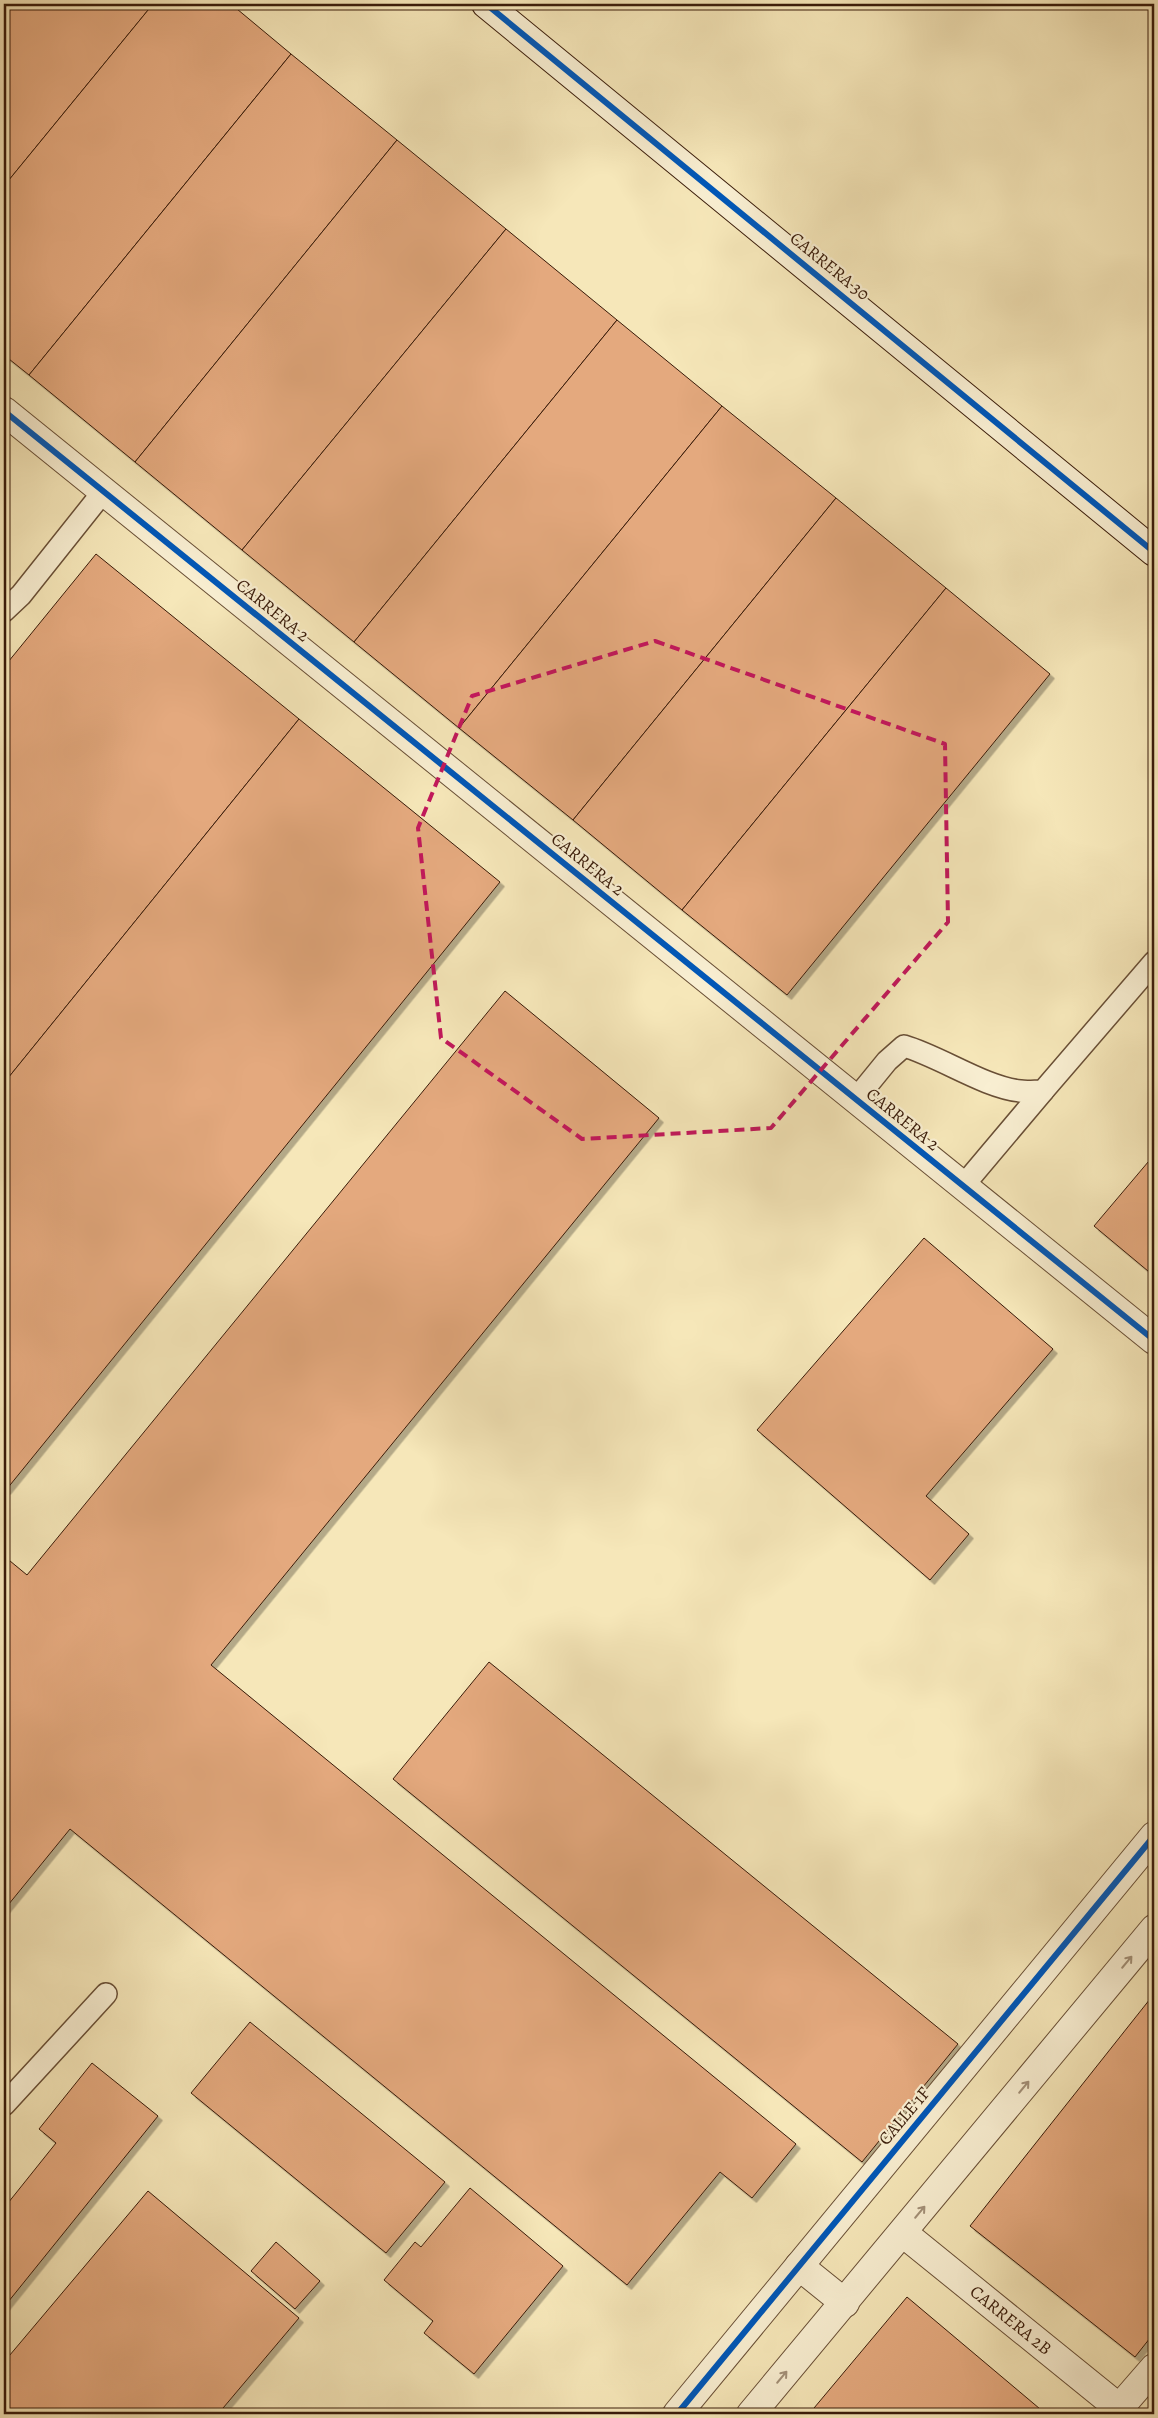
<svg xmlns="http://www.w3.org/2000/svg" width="1158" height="2418" viewBox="0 0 1158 2418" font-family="Alegreya,serif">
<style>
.building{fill:#e4a97e;stroke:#3a1c0a;filter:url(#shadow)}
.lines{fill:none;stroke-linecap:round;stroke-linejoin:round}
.lane-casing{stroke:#694f36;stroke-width:24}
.street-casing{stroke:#694f36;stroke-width:30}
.secondary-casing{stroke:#3a1c0a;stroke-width:30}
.lane{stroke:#f9efd2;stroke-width:21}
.street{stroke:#f9efd2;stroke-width:28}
.secondary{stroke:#f9efd2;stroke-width:28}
.cycleway-casing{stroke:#f9efd2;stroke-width:9}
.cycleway{stroke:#0057b8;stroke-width:6}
.oneway{stroke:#a39078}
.marked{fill:none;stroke:#c2185b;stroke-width:4;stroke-dasharray:10 6;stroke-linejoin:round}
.labels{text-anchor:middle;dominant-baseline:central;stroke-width:4.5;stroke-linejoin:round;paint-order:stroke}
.street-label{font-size:18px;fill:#3a1c0a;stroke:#f9efd2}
</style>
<defs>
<filter id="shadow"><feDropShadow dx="4.5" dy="4.5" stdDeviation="0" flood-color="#0004"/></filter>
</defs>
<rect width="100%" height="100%" fill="#f6e7b9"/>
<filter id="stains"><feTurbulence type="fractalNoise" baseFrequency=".004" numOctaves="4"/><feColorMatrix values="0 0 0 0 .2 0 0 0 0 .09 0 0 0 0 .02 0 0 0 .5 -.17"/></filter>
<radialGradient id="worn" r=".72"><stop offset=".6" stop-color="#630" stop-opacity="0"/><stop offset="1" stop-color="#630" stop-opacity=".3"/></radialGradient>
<g class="building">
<path d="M4,4H153L4,186Z"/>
<path d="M153,4H231L291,54L29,375L4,355V186Z"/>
<path d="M291,54L397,140L135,462L29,375Z"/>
<path d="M397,140L506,229L242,550L135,462Z"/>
<path d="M506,229L617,320L354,642L242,550Z"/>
<path d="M617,320L722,406L459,728L354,642Z"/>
<path d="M722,406L836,498L573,820L459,728Z"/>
<path d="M836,498L946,588L682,910L573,820Z"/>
<path d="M96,554L299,719L4,1083V667Z"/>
<path d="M946,588L1050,674L787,995L682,910Z"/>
<path d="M299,719L500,882L6,1490L4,1488V1083Z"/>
<path d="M505,991L659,1118L211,1665L796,2144L752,2198L720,2172L627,2285L70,1829L4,1910V1556L27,1575Z"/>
<path d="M1154,1120V1130L1149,1126Z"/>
<path d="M1154,1155V1276L1094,1226Z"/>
<path d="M924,1238L1053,1349L926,1496L969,1534L930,1580L757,1430Z"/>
<path d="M489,1662L958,2044L862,2162L393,1779Z"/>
<path d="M1154,1994V2333L1135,2357L970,2226Z"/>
<path d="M250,2022L445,2182L386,2253L191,2093Z"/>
<path d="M92,2063L158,2116L4,2307V2208L56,2143L39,2129Z"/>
<path d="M470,2188L563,2266L474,2374L424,2333L433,2321L384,2280L415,2242L421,2247Z"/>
<path d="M148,2191L299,2318L218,2414H4V2362Z"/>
<path d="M276,2242L320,2281L295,2309L251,2271Z"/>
<path d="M907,2297L1046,2414H809Z"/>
</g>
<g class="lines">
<defs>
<g id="lane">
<path d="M4,611L21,595L103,492"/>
<path d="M856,1099L887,1061L904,1046C941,1057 984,1087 1020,1091C1027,1092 1035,1091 1043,1091L1154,962"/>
<path d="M963,1186L1043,1091"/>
<path d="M4,2105L106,1994"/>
</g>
<g id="street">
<path d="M4,411L1154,1340"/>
<path d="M903,2233L1119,2408"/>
<path d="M799,2266L845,2303"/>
<path d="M677,2414L1154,1836"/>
<path d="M751,2414L1154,1929"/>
<path d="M1114,2414L1154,2368"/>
</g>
<path id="secondary" d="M486,4L1154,552"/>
</defs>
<use href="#lane" class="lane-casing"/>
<use href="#street" class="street-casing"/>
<use href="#secondary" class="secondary-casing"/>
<use href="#lane" class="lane"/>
<use href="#street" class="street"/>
<use href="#secondary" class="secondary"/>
<defs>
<g id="cycleway">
<path d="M486,4L1154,552"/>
<path d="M4,411L1154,1340"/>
<path d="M677,2414L1154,1836"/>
</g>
</defs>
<use href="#cycleway" class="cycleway-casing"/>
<use href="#cycleway" class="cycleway"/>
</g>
<defs><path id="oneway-shaft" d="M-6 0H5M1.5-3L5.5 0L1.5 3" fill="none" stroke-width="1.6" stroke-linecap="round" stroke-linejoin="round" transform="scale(1.25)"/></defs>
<g class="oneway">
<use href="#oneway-shaft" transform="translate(1127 1962) rotate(-50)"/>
<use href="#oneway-shaft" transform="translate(1024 2087) rotate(-50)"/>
<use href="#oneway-shaft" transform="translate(920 2212) rotate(-50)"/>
<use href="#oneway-shaft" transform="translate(782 2377) rotate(-50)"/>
</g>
<path class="marked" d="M655,641L945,744L948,922L771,1128L582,1139L441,1038L418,828L472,696Z"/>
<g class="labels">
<g class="street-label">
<text transform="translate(830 266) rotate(39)">CARRERA 30</text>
<text transform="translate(273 610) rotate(39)">CARRERA 2</text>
<text transform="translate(588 864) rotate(39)">CARRERA 2</text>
<text transform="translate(903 1119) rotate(39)">CARRERA 2</text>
<text transform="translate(904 2116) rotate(-50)">CALLE 1F</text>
<text transform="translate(1011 2320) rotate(39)">CARRERA 2B</text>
</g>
</g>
<rect width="1158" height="2418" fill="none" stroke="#f6e7b9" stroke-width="20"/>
<rect x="5" y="5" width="1148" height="2408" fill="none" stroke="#3a1c0a" stroke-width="2.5"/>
<rect x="10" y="10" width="1138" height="2398" fill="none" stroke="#3a1c0a"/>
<rect width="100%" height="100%" filter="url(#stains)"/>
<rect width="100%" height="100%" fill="url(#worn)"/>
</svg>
